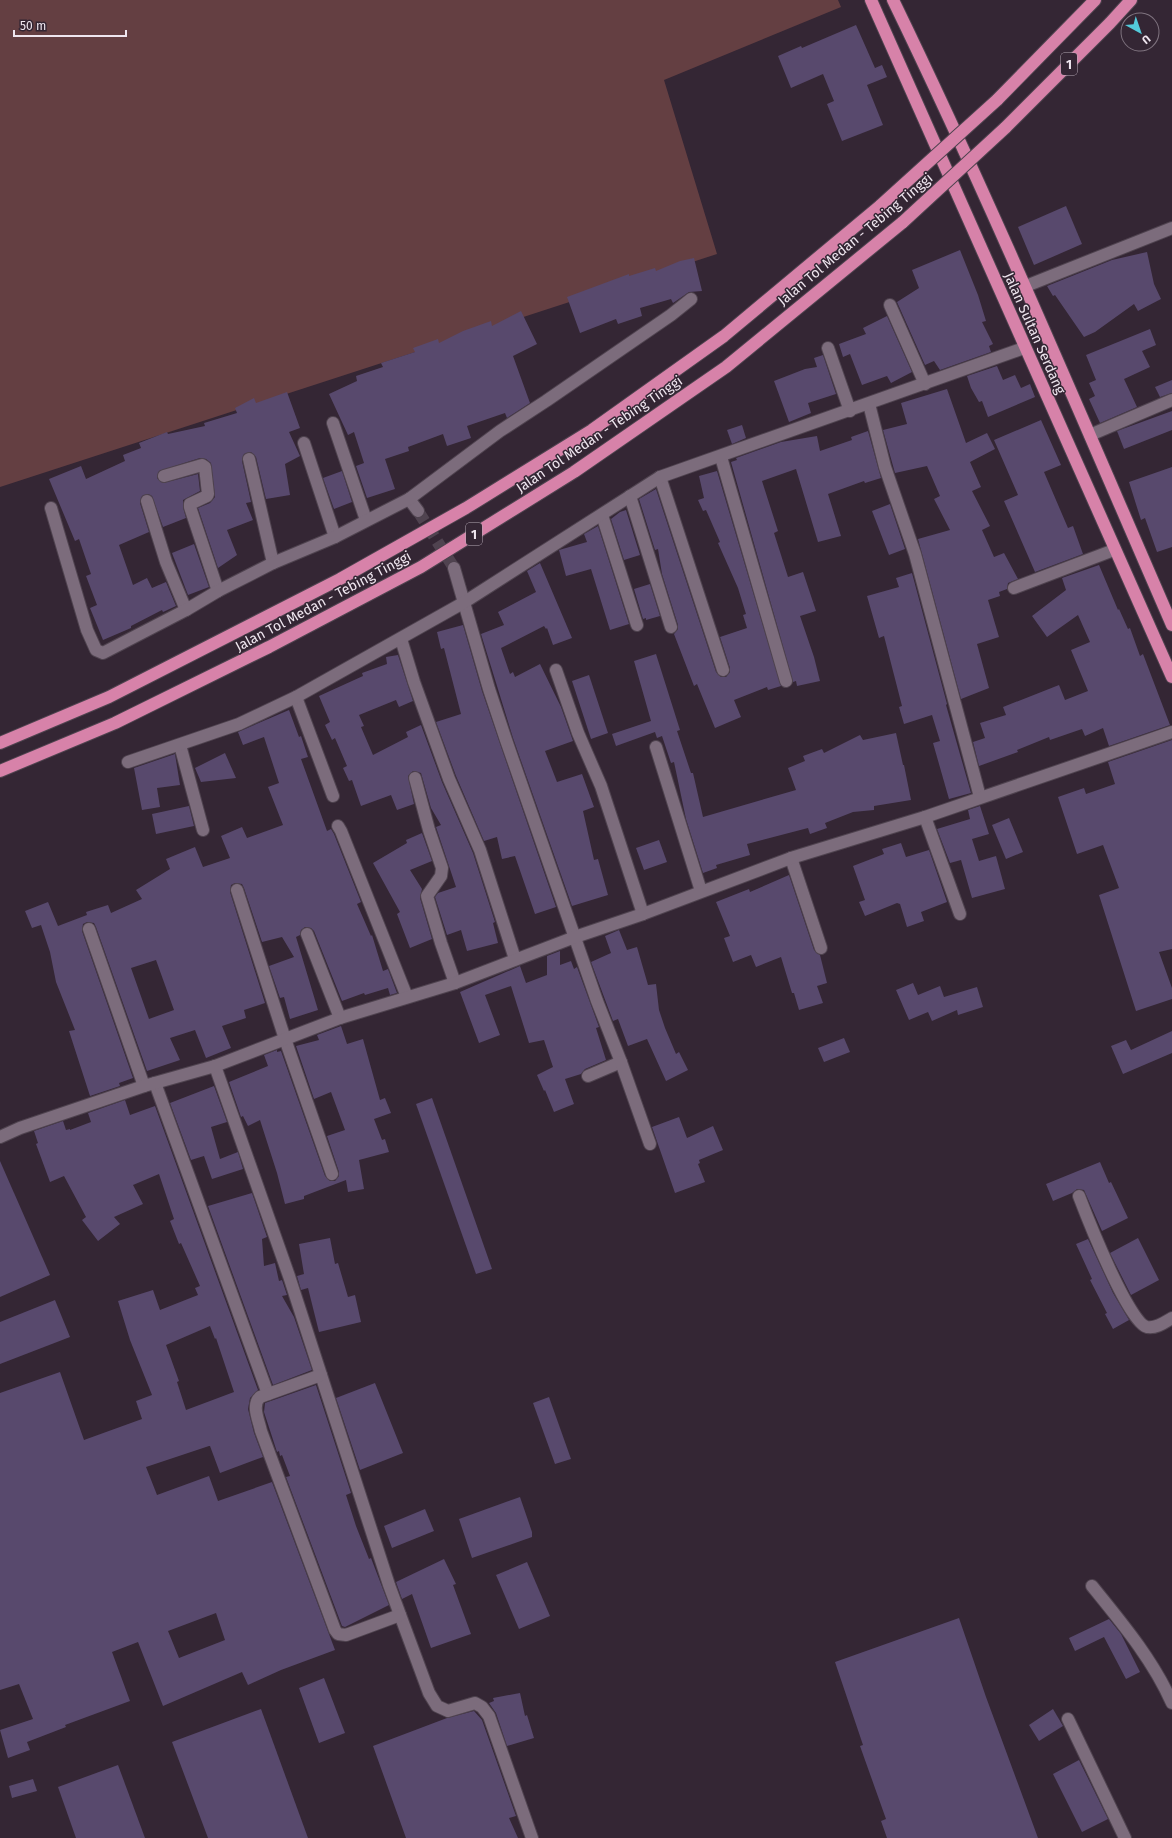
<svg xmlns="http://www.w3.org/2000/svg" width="1172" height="1838" font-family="'Fira Sans',sans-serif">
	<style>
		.green { fill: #643f42 }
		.building { fill: #58496d; fill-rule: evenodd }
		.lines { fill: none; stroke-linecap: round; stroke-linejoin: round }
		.minor-tunnel { stroke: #504350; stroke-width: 12; stroke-dasharray: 12 6; stroke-linecap: butt }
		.minor-casing { stroke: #4f434f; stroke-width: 14 }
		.highway-casing { stroke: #4f434f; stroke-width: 14 }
		.minor { stroke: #7c6c7c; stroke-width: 12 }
		.highway { stroke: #d782a9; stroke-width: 12 }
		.highway-bridge-casing { stroke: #4f434f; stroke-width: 14; stroke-linecap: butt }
		.highway-bridge { stroke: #d782a9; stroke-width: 12 }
		.labels { text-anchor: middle; stroke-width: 3; stroke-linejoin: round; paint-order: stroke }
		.shield { fill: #342634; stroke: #b7acb7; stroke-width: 1 }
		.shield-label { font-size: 13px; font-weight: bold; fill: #efe6ef }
		.street-label { font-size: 14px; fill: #efe6ef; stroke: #342634 }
	</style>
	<rect width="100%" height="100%" fill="#342634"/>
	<path class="green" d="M0 0H838L841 7 664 80 717 254 0 487Z"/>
	<g class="building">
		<path d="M856 25 875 68 882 65 887 77 867 85 883 125 842 141 827 104 834 101 823 74 791 88 778 56 801 46 802 48Z"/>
		<path d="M1066 206 1082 244 1034 265 1018 227Z"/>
		<path d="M960 250 978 295 986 321 982 322 993 344 989 346 991 352 940 370 934 361 925 365 897 302 919 288 912 270Z"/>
		<path d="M1147 252 1154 284 1161 299 1138 311 1134 304 1095 332 1084 337 1055 295 1053 296 1047 286 1112 260Z"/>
		<path d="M694 258 702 291 689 292 673 303 671 299 640 308 642 316 618 324 616 319 580 333 567 297 629 274V276L655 268 656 271 680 261Z"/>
		<path d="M521 311 537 344 513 356 530 403 507 418 505 413 467 426 471 438 447 446 443 434 408 447 409 451 385 459 395 489 367 498 356 466 364 463 354 432 348 435 329 394 357 381 356 376 383 367 381 363 415 352 413 348 438 339 439 343 463 331 491 321 492 326Z"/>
		<path d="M887 316 912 372 891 383 887 376 862 385 850 354 843 357 839 344 866 334 863 328Z"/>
		<path d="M1150 329 1156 345 1142 351 1150 367 1124 379 1137 407 1100 423 1089 399 1095 396 1089 383 1096 380 1086 355Z"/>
		<path d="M823 355 836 394 808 403 811 413 789 422 774 381 805 369 817 367 814 358Z"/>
		<path d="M997 366 1003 380 1015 375 1021 388 1030 384 1035 397 988 417 982 401 979 402 971 388 967 376Z"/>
		<path d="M1172 380V393L1160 397 1155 387Z"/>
		<path d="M947 389 966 443 987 433 995 449 970 462 981 487 972 491 990 526 982 530 994 557 1004 553 1018 579 1008 583 1007 589 999 592 1000 596 988 600 999 637 977 644 989 688 961 699 918 539 950 530 934 499 940 496 927 466 895 473 883 430 907 424 901 403Z"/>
		<path d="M287 392 300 428 289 432 300 456 285 464 290 495 266 499 256 457 251 452 244 454 242 461 251 502 246 503 253 520 227 530 237 555 218 568 198 508 210 503 215 497 211 463 206 459 200 458 159 471 157 478 163 483 198 474 200 491 183 500V507L186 518 163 527 152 496 148 494 142 496 140 503 149 532 119 545 133 585 147 578 152 588 166 582 176 606 163 612 162 610 131 626V628L103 640 90 608 97 605 86 576 91 574 79 539 75 541 49 479 81 466 86 479 125 461 123 455 141 448 139 443 167 432 168 434 205 426 204 423 237 413 235 408 254 398 256 403Z"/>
		<path d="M1172 411V430L1124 449 1117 431Z"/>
		<path d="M1041 420 1061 465 1044 472 1068 528 1073 526 1083 554 1035 572 1004 501 1018 495 994 440Z"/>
		<path d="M742 425 746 438 732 444 727 430Z"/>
		<path d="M868 431 881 478 865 483 864 481 828 494 841 536 818 542 796 469 762 481 778 531 774 533 788 577 803 572 816 611 800 616 814 657 820 681 797 686 796 681 793 682 731 462 737 460 736 458 781 442 817 436 820 451 852 440 851 437Z"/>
		<path d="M1172 467V547L1157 552 1145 518 1141 520 1129 482Z"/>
		<path d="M342 471 352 502 334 509 323 478Z"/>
		<path d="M717 471 781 686 768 690 767 687 734 700 741 717 715 728 697 684 694 686 674 634 678 629V625L662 574 658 549 655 550 639 499 656 489 716 672 721 677H726L730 672V668L720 637 747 628 743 615 746 614 738 588 718 543 720 542 706 510 703 511 698 500 704 498 699 476Z"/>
		<path d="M890 504 905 549 889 555 872 511Z"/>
		<path d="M626 510 640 555 624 560 611 519 620 512Z"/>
		<path d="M598 526 629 624 610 630 591 569 566 576 559 550 587 542 584 534Z"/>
		<path d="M194 544 209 587 188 595 172 553Z"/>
		<path d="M540 563 572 638 553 645 547 628 546 629 544 626 501 648 510 674 513 672 515 677 540 664 561 707 573 741 545 751 557 782 582 774 594 807 583 811 594 860 598 859 608 895 572 906 513 738 481 634 504 625 498 612 536 592 527 571Z"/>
		<path d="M1099 565 1118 610 1119 609 1128 629 1130 628 1140 656 1143 654 1170 725 1109 746 1103 728 1085 736 1082 729 1050 740 1049 737 1017 750 1018 752 979 766 973 742 985 738 980 723 1006 715 1003 707 1059 685 1065 700 1088 691 1071 650 1090 642 1078 615 1047 637 1032 616 1066 590 1062 578Z"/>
		<path d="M912 573 947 704 946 705 971 793 949 799 933 743 940 741 932 715 904 724 899 707 902 706 884 636 879 638 867 596 899 587 896 578Z"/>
		<path d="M650 584 660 616 646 620V618L643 619 634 589Z"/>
		<path d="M463 625 482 691 556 907 535 914 515 856 502 859 497 837 484 841 456 776 436 722 461 714 444 648 441 649 437 632Z"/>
		<path d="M656 654 680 730 677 731 691 773H693L703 817 796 790 788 768 805 761 803 756 822 749 824 753 860 735 863 740 896 733 903 765H904L911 800 874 806V810L853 812 825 823 827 828 810 834 808 828 747 844 750 855 716 865 717 868 703 873 686 819 674 762 671 763 662 736 657 738 655 732 616 746 612 734 651 721 634 661Z"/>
		<path d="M398 655 413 701 399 707 396 700 359 715 364 726 361 727 373 755 408 737 406 732 421 725 442 782 473 853 495 922 493 923 498 943 467 951 461 930 447 935 435 897 438 893 456 887 436 827 441 825 431 808 421 773 413 771 408 776 414 804 397 810 391 795 361 806 352 780 349 781 343 768 347 766 335 738 332 740 325 725 330 722 319 696 363 676 362 673 387 664 386 657Z"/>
		<path d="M589 675 608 733 591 739 572 681Z"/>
		<path d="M289 710 299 737 301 736 308 757 301 759 327 831 331 829 334 834 361 902 357 904 371 936 372 935 383 971 388 969 397 993 390 995 388 988 365 995 364 993 342 1001 314 931 311 928 305 927 301 930 300 935 296 937 318 1010 290 1019 284 997 280 998 269 966 294 957 282 937 262 942 244 888 242 884 235 883 231 885 230 892 265 1003 244 1010 246 1018 222 1026 231 1048 206 1058 195 1030 170 1038 180 1060 147 1071 96 927 94 923 87 922 83 924 82 931 133 1078 119 1083 120 1086 90 1096 69 1031 75 1030 56 982 50 952 41 925 32 928 25 911 48 902 58 926 87 915 86 912 108 905 111 913 142 899 136 890 170 869 166 859 195 847 203 867 230 858 221 836 242 827 247 838 283 825 268 787 279 783 264 737 243 745 238 732ZM156 960 174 1010 149 1019 131 968Z"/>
		<path d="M1172 740V949L1159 952 1172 988V999L1136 1011 1099 895 1119 888 1103 845 1077 854 1058 797 1084 788 1086 794 1115 784 1108 762Z"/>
		<path d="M225 753 236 778 201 782 195 768Z"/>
		<path d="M175 754 180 785 157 788 160 807 142 810 134 768Z"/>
		<path d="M189 806 194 826 156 834 152 814Z"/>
		<path d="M980 806 989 834 972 839 979 861 996 856 1005 889 972 898 961 860 950 863 937 829 970 819 968 810Z"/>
		<path d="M1009 818 1023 852 1006 859 992 825Z"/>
		<path d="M422 833 432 861 410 870 422 889 420 898 432 939 410 948 397 914 400 912 373 863 407 843 406 840Z"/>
		<path d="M659 840 667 862 644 870 636 848Z"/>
		<path d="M901 843 906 857 929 850 947 902 921 912 924 921 907 927 900 904 897 903 865 916 859 902 865 900 853 866 884 854 882 849Z"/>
		<path d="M789 875 814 950 820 955 827 983 817 986 823 1003 799 1010 794 993H792L781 957 756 967 751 955 733 962 724 938 730 936 716 902 749 889 750 892Z"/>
		<path d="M619 930 627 950 637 947 648 985 656 984 659 1010 665 1028 676 1054 679 1052 688 1070 666 1081 647 1039 628 1046 618 1019 613 1021 591 962 611 953 605 936Z"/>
		<path d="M560 951V965L571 961 574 969 577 967 599 1027 596 1028 606 1060 585 1069 581 1074 565 1079 574 1104 554 1112 545 1090 544 1091 537 1075 553 1067 544 1040 529 1043 511 986 485 995 500 1035 479 1043 460 992 520 966 526 983 547 975V956Z"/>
		<path d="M913 983 918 995 940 986 944 997 977 987 983 1007 958 1015 957 1010 932 1021 928 1012 909 1020 896 990Z"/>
		<path d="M341 1026 347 1044 363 1039 380 1100 385 1098 391 1113 374 1119 382 1140 385 1139 389 1152 359 1160 364 1189 348 1192 346 1180 304 1196V1199L285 1204 277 1173 260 1120 248 1126 243 1116 241 1117 229 1082 268 1066 264 1055 277 1050V1052L281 1051 325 1176 330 1181H335L339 1176V1172L327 1136 345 1130 331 1092 314 1099 296 1046 319 1040 317 1035Z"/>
		<path d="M1172 1031V1053L1123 1074 1111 1046 1126 1040 1131 1050Z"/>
		<path d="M844 1038 850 1052 824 1062 818 1048Z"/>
		<path d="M214 1086 227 1122 211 1127 220 1159 238 1152 243 1169 212 1179 204 1156 191 1160 170 1103Z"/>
		<path d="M432 1098 492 1269 476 1274 416 1104Z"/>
		<path d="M125 1100 130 1115 155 1106 258 1390 250 1398 248 1409 254 1433 263 1457 220 1473 210 1446H209L146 1467 157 1495 209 1476 218 1501 272 1482 335 1650 281 1670 248 1685 242 1672 163 1706 138 1642 112 1652 130 1701 65 1725 66 1727 27 1742 30 1750 8 1758 0 1730 33 1719 19 1684 0 1690V1393L60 1372 84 1440 142 1419 136 1401 152 1395 130 1340 118 1301 153 1290 160 1310 198 1295 195 1288 200 1286 181 1243 179 1244 170 1221 174 1219 159 1174 133 1185 143 1204 114 1217 120 1224 98 1241 82 1220 86 1217 64 1176 50 1182 36 1144 38 1143 34 1131 63 1121 66 1130 70 1129V1130L91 1122 88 1113ZM210 1326 215 1339 216 1338 234 1392 186 1410 177 1382 179 1381 166 1345ZM216 1613 225 1640 179 1658 168 1631Z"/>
		<path d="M679 1117 687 1138 713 1126 723 1150 699 1160 700 1163 698 1164 705 1182 675 1193 652 1127Z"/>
		<path d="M0 1161 50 1275 0 1297Z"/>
		<path d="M1100 1162 1109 1183 1111 1182 1128 1218 1102 1231 1084 1190 1077 1189 1072 1193 1053 1201 1046 1184Z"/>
		<path d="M252 1193 267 1237 262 1239 264 1266 275 1263 279 1281 282 1280 287 1295 282 1296 294 1317 312 1370 273 1385 208 1206Z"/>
		<path d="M330 1238 335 1264 338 1263 348 1297 355 1295 361 1322 319 1332 308 1288 301 1290 297 1276 304 1274 299 1244Z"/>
		<path d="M1138 1238 1159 1280 1131 1295 1110 1253Z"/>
		<path d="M1088 1239 1113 1293 1129 1320 1113 1329 1105 1314 1107 1313 1090 1280 1092 1279 1076 1244Z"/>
		<path d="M55 1300 70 1337 0 1364V1322Z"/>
		<path d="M375 1383 403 1453 360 1470 336 1398Z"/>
		<path d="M316 1385 351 1493 346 1495 356 1526 369 1559 371 1558 389 1605 345 1627 342 1626 286 1477 290 1476 282 1455 280 1456 279 1451 277 1452 264 1412 265 1403Z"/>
		<path d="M549 1397 571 1459 555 1464 533 1403Z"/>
		<path d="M520 1497 532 1532V1537L472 1558 459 1519Z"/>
		<path d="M425 1509 434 1531 392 1548 384 1526Z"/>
		<path d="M444 1559 456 1584 453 1585 471 1634 431 1648 412 1594 402 1599 396 1582Z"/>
		<path d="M527 1562 550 1616 519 1629 496 1575Z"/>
		<path d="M959 1618 986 1697 1038 1838H887L881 1821 886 1819 860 1746 863 1745 835 1662Z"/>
		<path d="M1109 1619 1121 1634 1140 1672 1126 1679 1104 1637 1075 1651 1069 1638Z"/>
		<path d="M324 1678 345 1733 319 1743 299 1688Z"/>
		<path d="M520 1693 525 1716 527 1715 534 1738 507 1746 496 1713 489 1703 494 1701 493 1698Z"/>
		<path d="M261 1709 308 1838H208L172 1742Z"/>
		<path d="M1053 1709 1063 1726 1039 1741 1029 1725Z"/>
		<path d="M474 1711 482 1720 516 1816 509 1818 518 1838H406L373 1746 447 1718Z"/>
		<path d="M1079 1760 1108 1819 1082 1832 1053 1774Z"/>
		<path d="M118 1765 145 1838H76L58 1787Z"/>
		<path d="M33 1779 37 1791 12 1798 9 1786Z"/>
	</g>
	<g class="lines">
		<path class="minor-tunnel" d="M418 511 454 568"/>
		<defs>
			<g id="minor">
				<path d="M1026 286 1172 228"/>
				<path d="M890 305 925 384"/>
				<path d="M828 348 850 411"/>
				<path d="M869 404 885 467 915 554 980 797"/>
				<path d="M333 423 366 520"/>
				<path d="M1090 435 1172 400"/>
				<path d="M304 443 335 537"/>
				<path d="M721 457 786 681"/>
				<path d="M249 459 273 563"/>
				<path d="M164 476 202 465 205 467 208 494 207 496 190 504V507L218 591"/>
				<path d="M660 477 723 670"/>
				<path d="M630 496 671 627"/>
				<path d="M409 499 418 511"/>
				<path d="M147 501 166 562 186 610"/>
				<path d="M51 508 87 630 96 650 103 653 186 610 218 591 273 563 335 537 409 499 500 431 546 401 671 315 691 299"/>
				<path d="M602 515 637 625"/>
				<path d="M454 568 489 689 506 740 597 1001 621 1062 588 1076"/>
				<path d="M1014 588 1114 550"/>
				<path d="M401 639 414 682 449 779 480 850 515 959"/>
				<path d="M556 670 578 733 601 786 643 914"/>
				<path d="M296 697 333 796"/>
				<path d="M180 745 203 830"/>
				<path d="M656 747 701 891"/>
				<path d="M128 762 239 724 296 697 463 603 660 477 1024 348"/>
				<path d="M415 778 429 830 442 868 441 876 427 896 441 943 455 983"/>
				<path d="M925 817 960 914"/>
				<path d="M338 826 341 831 407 997"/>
				<path d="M791 858 821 948"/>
				<path d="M237 890 285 1039 332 1174"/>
				<path d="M89 929 144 1086"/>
				<path d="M307 934 340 1018"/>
				<path d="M621 1062 650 1144"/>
				<path d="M215 1066 289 1276 389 1585 429 1693 437 1706 448 1711 475 1703 482 1707 489 1716 532 1838"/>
				<path d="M155 1083 268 1394"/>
				<path d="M0 1137 20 1128 144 1086 215 1066 340 1018 455 983 575 937 643 914 791 858 925 817 1172 732"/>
				<path d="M1079 1196C1087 1217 1129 1324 1147 1327 1156 1329 1165 1322 1172 1318"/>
				<path d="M321 1375 260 1397C251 1405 259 1421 261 1431L335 1630 338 1634 346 1635 400 1615"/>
				<path d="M1092 1586C1122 1623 1153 1660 1172 1703"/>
				<path d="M1068 1719 1125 1838"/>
			</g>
			<g id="highway">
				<path d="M871 0 1172 677"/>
				<path d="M893 0C993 206 1081 416 1172 625"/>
				<path d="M997 100 1095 0"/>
				<path d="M1005 128 1110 23 1131 0"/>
				<path d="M0 743 109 697 340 579 466 508 592 430 724 336 881 205"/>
				<path d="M0 771 115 723 269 647 421 567 574 472 726 367 903 222"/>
			</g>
		</defs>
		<use href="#minor" class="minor-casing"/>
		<use href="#highway" class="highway-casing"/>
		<use href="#minor" class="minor"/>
		<use href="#highway" class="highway"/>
		<defs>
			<g id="highway-bridge">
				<path d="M881 205 997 100"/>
				<path d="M903 222 1005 128"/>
			</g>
		</defs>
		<use href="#highway-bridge" class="highway-bridge-casing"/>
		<use href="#highway-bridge" class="highway-bridge"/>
	</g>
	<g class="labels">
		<g class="shield">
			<rect x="1061" y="53" width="16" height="22" rx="3"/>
			<rect x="466" y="523" width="16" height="22" rx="3"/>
		</g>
		<g class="shield-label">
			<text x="1069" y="69">1</text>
			<text x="474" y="539">1</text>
		</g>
		<g class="street-label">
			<text transform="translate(855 239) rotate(-40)" y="5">Jalan Tol Medan - Tebing Tinggi</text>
			<text transform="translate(1035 333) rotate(66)" y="5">Jalan Sultan Serdang</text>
			<text transform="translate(599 434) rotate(-34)" y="5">Jalan Tol Medan - Tebing Tinggi</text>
			<text transform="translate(323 601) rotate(-28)" y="5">Jalan Tol Medan - Tebing Tinggi</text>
		</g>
	</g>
	<g transform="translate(1140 32) rotate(140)"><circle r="19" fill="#342634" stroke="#7f737f"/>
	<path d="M0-3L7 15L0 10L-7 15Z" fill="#53cbdb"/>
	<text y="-6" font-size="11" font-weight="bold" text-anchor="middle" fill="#efe6ef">U</text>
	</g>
	<path d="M14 30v6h112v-6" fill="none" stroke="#efe6ef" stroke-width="2"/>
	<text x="20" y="30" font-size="12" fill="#efe6ef" stroke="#342634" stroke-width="3" paint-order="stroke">50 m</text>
</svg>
